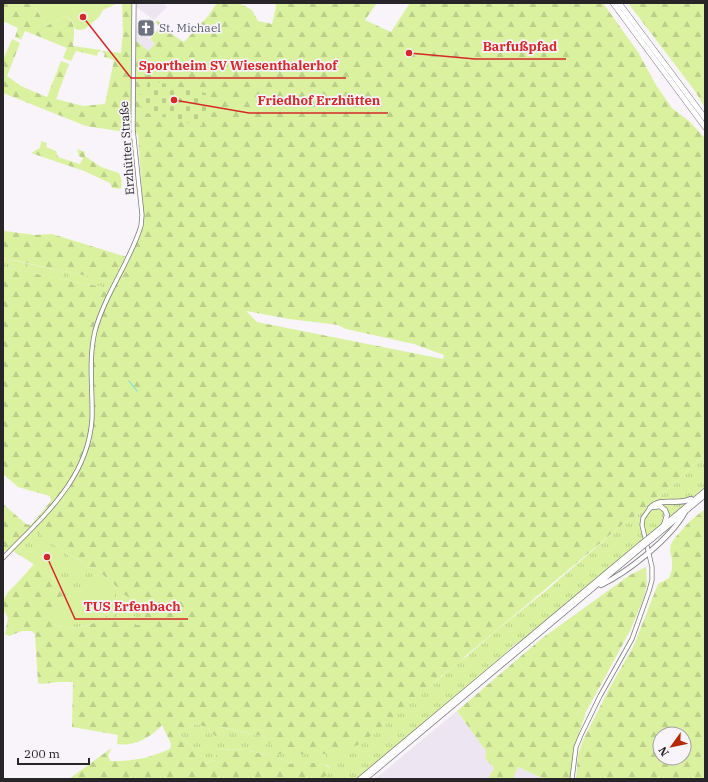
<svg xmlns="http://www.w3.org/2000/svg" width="708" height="782" font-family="'IBM Plex Serif',serif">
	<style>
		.built { fill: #ede5f1 }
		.grass { fill: url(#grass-tufts) }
		.forest { fill: url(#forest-firs); fill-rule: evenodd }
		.cemetery { fill: url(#cemetery-stones) }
		.garden { fill: #daf2a0 }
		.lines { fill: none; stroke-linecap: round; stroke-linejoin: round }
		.stream { stroke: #59dafe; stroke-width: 1 }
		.tertiary-casing { stroke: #7d797f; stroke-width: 5 }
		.trunk-casing { stroke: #7d797f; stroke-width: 6 }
		.motorway-casing { stroke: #7d797f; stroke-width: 6 }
		.tertiary { stroke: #fff; stroke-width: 3.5 }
		.trunk { stroke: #fff; stroke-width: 4.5 }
		.motorway { stroke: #fff; stroke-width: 5 }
		.trunk-bridge-casing { stroke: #7d797f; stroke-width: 6; stroke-linecap: butt }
		.trunk-bridge { stroke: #fff; stroke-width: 4.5 }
		.labels { text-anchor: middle; stroke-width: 3.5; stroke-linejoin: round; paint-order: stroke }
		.worship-label { font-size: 12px; fill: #5b616d; stroke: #f8f4fa; text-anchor: start }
		.street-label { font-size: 12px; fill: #272527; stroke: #f8f4fa }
		.leader { fill: none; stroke: #d62828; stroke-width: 1.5 }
		.callout-dot { fill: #d62828; stroke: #f8f4fa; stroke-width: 1.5 }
		.callout-label { font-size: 13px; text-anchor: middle; font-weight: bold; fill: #d62828; stroke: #f8f4fa; stroke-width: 3.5; stroke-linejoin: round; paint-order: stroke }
	</style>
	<defs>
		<pattern id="grass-tufts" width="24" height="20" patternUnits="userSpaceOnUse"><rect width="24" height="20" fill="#daf2a0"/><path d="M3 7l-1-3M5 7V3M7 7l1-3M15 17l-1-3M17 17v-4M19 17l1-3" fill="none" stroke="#bbcf8a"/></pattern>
		<pattern id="forest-firs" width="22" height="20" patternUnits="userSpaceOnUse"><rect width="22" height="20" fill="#daf2a0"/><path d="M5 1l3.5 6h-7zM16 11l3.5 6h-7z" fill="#bbcf8a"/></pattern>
		<pattern id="cemetery-stones" width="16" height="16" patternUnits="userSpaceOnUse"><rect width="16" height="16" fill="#daf2a0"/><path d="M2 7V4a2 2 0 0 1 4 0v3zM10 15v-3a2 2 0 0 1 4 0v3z" fill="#bbcf8a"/></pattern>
	</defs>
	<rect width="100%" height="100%" fill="#f8f4fa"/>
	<g class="built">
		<path d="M136 3H163L167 7 154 20 136 7Z"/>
		<path d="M136 27 155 44 148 52 136 40Z"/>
		<path d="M457 711 486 751 485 758 494 768 488 779H375Z"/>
		<path d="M518 767 544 779H513Z"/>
	</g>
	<g class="grass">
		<path d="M3 258 29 264 27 272 3 267Z"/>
		<path d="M64 271 116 282 112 289 62 279Z"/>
		<path d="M705 454V487L528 637C519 640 507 650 502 658L357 779H313L330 767 326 765 307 763 290 764 278 757V754H327L337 759 346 750 440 678 458 662 466 657 498 629 547 590 623 524 638 514 673 485Z"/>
		<path d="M33 527 40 534 68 555 76 558 87 568 94 567 117 587C120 621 84 631 57 626 50 616 56 601 64 593L55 580 29 561 11 550Z"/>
		<path d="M123 593 144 606 146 625 136 626 135 616 111 619 121 602Z"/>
		<path d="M195 724 207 727 215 736H218L220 727 262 736 276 748 266 755 248 750 216 749V760L205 763 194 749 178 733Z"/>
	</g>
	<g class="forest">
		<path d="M3 3H33L46 26 66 16C77 22 74 35 73 46L101 50 100 52H98L97 56 76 51 71 61 63 58 67 48 25 31 21 40 15 37 18 28 3 21Z"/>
		<path d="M122 3H132V37L148 51 155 44 150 39 160 27 155 22 157 20 173 35 184 42 208 16 217 3H239L252 10 258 21 272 24 276 7 275 3H377L365 20 391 32 410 3H603L638 52 656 85 672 108 689 121 705 138V454L673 485 638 514 623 524 362 743 346 750 336 762 327 760V754H278V757L290 764 298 763H316L325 765 333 770 322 779H69L110 749 111 750 108 755 110 761C135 761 146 759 170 749L171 744 162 725C152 737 133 747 117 744L118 735 72 727 73 682H58L42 684 38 683 35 634 32 631H22L9 636 5 634 8 618 3 609 4 599 8 592 19 581 34 564C42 570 62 583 64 593 56 601 50 616 57 626 84 631 120 621 117 587L94 567 87 568 76 558 68 555 39 534 33 527 10 549 3 552V504L26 524 31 525 51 501 50 496 18 487 3 474V267L112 289 115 282 3 258V229L5 231 34 235 52 234 130 258 139 238 144 221 138 134 86 126 3 93V60L12 39 20 43 7 76 21 86 47 97 61 61 69 64 56 99 83 106 105 104 114 60 104 57 105 53 102 52 103 51 121 53 123 31ZM246 311 289 319 338 325 346 329 414 344 444 355 443 359 257 322ZM123 594 144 606 145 625H136L135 616 111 619 121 602ZM195 724 207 727 215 736H218L221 727 262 736 275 748 266 755 248 750 216 749V760L206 763 194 749 178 733Z"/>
		<path d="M628 3H705V108L695 91Z"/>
		<path d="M41 141 47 143 46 147 56 151 58 157 80 164 83 158 79 156 77 149 85 152V156L101 167 119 173 122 181 121 189 112 188 110 183 84 171 31 153 40 148Z"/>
		<path d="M705 509V779H576L578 755 583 740 609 689 634 645 658 584 669 578 672 570V560L670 550 671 544 674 539 690 521ZM660 734H684V758H660Z"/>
		<path d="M646 567 647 583 644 597 630 631 586 712 574 749 570 779H544L518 767 513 779H488L494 768 485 758 486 751 457 711 541 639 630 575Z"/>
	</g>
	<path class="cemetery" d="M148 80 210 94 202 126 143 112 137 95 146 94Z"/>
	<g class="garden">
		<path d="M33 3H118L103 10 99 17 85 29 78 30 74 28C73 22 72 19 66 16L46 26Z"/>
		<path d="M29 264 64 271 62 279 27 272Z"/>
		<path d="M41 538 67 558 54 576 27 557Z"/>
		<path d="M75 560 86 569 77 579 67 570Z"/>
		<path d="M100 579C113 583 119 596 109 606 100 611 86 621 76 624 64 627 54 613 60 602 65 594 92 580 100 579Z"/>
	</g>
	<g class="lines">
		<path class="stream" d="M129 381 137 391"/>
		<defs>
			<g id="tertiary">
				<path d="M3 558C42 517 88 480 92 419 93 390 88 360 95 331 105 294 130 262 141 226L142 215 133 129 134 3"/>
				<path d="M572 779 576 747 581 735 600 696 632 639 649 591 652 580V567L642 525 643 518 650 508"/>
			</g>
			<g id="trunk">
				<path d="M653 507 660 506 665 510 667 515 664 525"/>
				<path d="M650 508C661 496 678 506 691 499"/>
				<path d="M651 536 705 491"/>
				<path d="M652 539 705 495"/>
				<path d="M601 585C628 572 671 538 685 512"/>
				<path d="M360 779 641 544"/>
				<path d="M365 779 642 547"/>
			</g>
			<g id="motorway">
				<path d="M613 3 705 127"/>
				<path d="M619 3 705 118"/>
			</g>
		</defs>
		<use href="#tertiary" class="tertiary-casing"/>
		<use href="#trunk" class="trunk-casing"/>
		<use href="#motorway" class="motorway-casing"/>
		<use href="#tertiary" class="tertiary"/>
		<use href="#trunk" class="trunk"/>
		<use href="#motorway" class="motorway"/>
		<defs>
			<g id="trunk-bridge">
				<path d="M641 544 651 536"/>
				<path d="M642 547 652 539"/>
			</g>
		</defs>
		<use href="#trunk-bridge" class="trunk-bridge-casing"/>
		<use href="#trunk-bridge" class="trunk-bridge"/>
	</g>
	<defs>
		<symbol id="church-square" viewBox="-11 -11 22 22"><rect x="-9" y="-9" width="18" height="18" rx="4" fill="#6b7280" stroke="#f8f4fa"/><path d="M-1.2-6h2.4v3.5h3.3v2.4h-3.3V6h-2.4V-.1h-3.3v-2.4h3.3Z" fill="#fff"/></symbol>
	</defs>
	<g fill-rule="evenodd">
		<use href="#church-square" x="136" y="18" width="20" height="20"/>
	</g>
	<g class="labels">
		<g class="worship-label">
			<text x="159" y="32">St. Michael</text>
		</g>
		<g class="street-label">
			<text transform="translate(127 148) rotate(-94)" y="4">Erzhütter Straße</text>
		</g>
	</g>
	<path class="leader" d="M409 53L475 59H566M83 17L131 78H346M174 100L249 113H388M47 557L75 619H188"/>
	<g class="callout-dot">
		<circle cx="409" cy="53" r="4"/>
		<circle cx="83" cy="17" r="4"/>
		<circle cx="174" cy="100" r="4"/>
		<circle cx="47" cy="557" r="4"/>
	</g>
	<g class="callout-label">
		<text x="520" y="51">Barfußpfad</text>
		<text x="238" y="70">Sportheim SV Wiesenthalerhof</text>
		<text x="319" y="105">Friedhof Erzhütten</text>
		<text x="132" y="611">TUS Erfenbach</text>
	</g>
	<rect width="708" height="782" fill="none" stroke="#272527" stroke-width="8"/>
	<g transform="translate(672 746) rotate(237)"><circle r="19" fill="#f8f4fa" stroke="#a4a1a6"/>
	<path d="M0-3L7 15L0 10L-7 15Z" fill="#b52a00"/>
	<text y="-6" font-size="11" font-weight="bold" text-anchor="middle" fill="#272527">N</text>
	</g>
	<path d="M18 758v6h71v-6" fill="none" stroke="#272527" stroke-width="2"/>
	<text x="24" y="758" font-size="12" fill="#272527" stroke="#f8f4fa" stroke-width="3" paint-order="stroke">200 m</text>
</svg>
